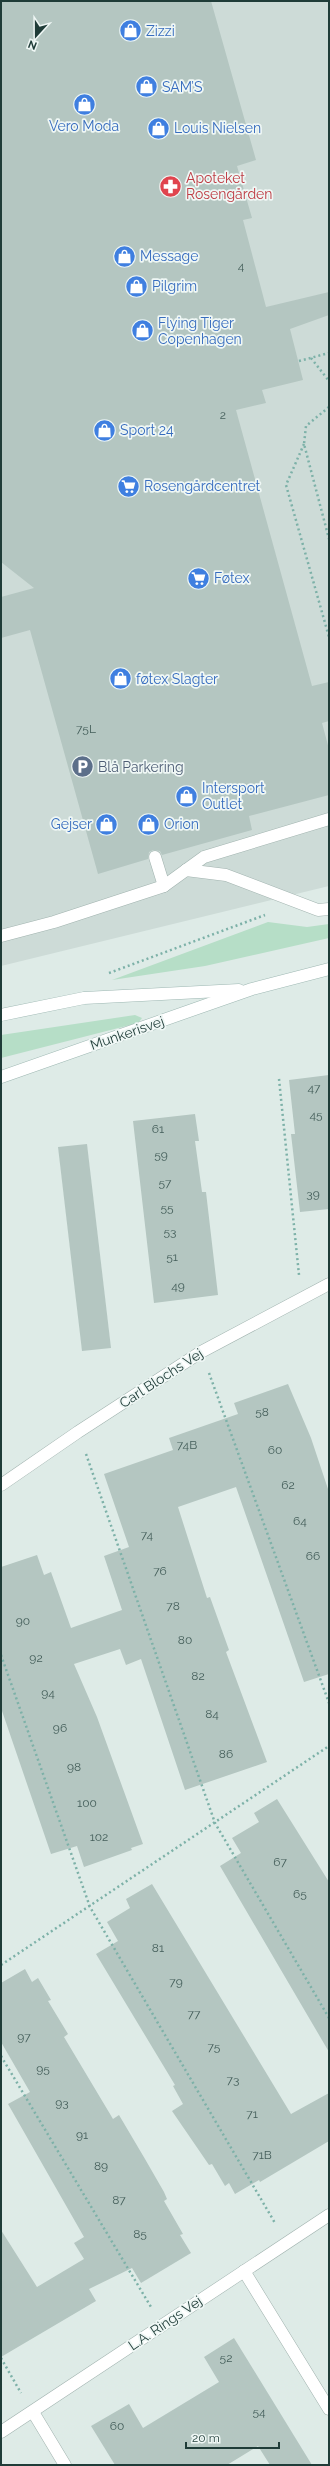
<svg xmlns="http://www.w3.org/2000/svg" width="330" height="2466" font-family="Raleway,sans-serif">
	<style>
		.built { fill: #cddbd7 }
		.green { fill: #b6dec7 }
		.building { fill: #b4c6c1 }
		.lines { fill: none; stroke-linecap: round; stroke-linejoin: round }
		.lane-casing { stroke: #a1b3af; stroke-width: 13 }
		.street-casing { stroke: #a1b3af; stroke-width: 13 }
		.secondary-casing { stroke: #9db7b2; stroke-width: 13 }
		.path { stroke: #7db1a8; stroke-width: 2.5; stroke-dasharray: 2 3; stroke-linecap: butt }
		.lane { stroke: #fff; stroke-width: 12 }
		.street { stroke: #fff; stroke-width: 12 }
		.secondary { stroke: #fff; stroke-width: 12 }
		.labels { text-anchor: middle; stroke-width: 3.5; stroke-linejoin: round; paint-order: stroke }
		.number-label { font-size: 12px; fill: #445e5a }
		.shop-label { font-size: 14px; fill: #366cbe; stroke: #eff7f5; text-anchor: start }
		.health-label { font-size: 14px; fill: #be3a42; stroke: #eff7f5; text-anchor: start }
		.service-label { font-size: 14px; fill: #4e5e75; stroke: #eff7f5; text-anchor: start }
		.street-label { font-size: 14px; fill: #1f3c38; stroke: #eff7f5 }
	</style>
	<rect width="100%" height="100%" fill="#deebe7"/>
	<path class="built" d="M1 1H329V886L1 966Z"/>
	<g class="green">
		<path d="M268 922 307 927 329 924V938L205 966 112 980Z"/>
		<path d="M135 1015 142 1018 138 1023 1 1058V1035Z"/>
	</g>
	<g class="building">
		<path d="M1 1H211L256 160 237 166 252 218 243 220 266 307 329 292V315L290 329 303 380 262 390 266 403 236 410 312 686 329 682V721L322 723 329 749V795L249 816 252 830 162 855 160 851 153 850 149 852 148 859 98 874 30 630 1 638V597L34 588 1 562Z"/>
		<path d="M329 1075V1209L300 1212 291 1134H295L289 1080Z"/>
		<path d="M195 1114 199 1141H195L202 1192H206L218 1295 154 1303 133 1121Z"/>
		<path d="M87 1144 111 1348 82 1351 58 1147Z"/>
		<path d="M288 1384 311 1438 329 1492V1674L304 1682 236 1487 178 1507 207 1598 210 1597 229 1650 226 1652 267 1762 185 1790 141 1659 126 1665 120 1649 74 1664 97 1717 143 1844 131 1848 132 1850 84 1867 77 1846 51 1854 1 1708V1567L37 1555 44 1575 51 1572 71 1628 122 1610 104 1556 129 1547 104 1474 173 1450 169 1438 238 1414 234 1403Z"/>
		<path d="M277 1799 329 1882V2052L220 1866 241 1853 232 1838 259 1822 254 1813Z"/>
		<path d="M152 1884 291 2114 329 2093V2141L260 2182 259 2180 235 2194 229 2183 225 2186 212 2164 209 2165 172 2111 183 2104 173 2086 175 2085 96 1954 118 1941 107 1922 130 1908 126 1899Z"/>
		<path d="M25 1969 32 1982 38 1978 51 2000 48 2001 68 2034 64 2037 113 2119 119 2115 145 2159 164 2192 167 2199 164 2201 183 2234 180 2235 191 2253 141 2283 132 2268 89 2289 96 2301 1 2357V2230L37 2287 84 2259 74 2243 84 2237 8 2104 30 2092 1 2042V1983Z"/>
		<path d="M234 2338 312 2465H270L258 2446 227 2465H115L91 2426 129 2404 143 2428 219 2382 204 2357Z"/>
	</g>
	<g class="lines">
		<defs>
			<g id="lane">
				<path d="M155 857 164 886"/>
				<path d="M186 870 226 875 318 910 329 909"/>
				<path d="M1 936 54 922 164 886 204 857 329 819"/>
				<path d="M244 2271 329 2409"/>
				<path d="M33 2412 65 2465"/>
			</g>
			<g id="street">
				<path d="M1 1485 78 1432 201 1352 329 1284"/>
				<path d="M1 2432 329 2215"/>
			</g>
			<g id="secondary">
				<path d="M1 1015 84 998 239 990"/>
				<path d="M1 1077 252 989 329 969"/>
			</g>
		</defs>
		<use href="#lane" class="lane-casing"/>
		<use href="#street" class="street-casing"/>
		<use href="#secondary" class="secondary-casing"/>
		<g class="path">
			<path d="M311 358 329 381"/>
			<path d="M299 361 329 353"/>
			<path d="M329 407 306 426 304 444 329 539"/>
			<path d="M304 444 286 485 329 637"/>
			<path d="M109 973 265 915"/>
			<path d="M279 1079 299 1275"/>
			<path d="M209 1373 329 1703"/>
			<path d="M86 1454 215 1823 329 2018"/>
			<path d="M1 1655 90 1907 275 2223"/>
			<path d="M1 1965 329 1746"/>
			<path d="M1 2056 151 2307"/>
			<path d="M1 2358 21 2393"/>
		</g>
		<use href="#lane" class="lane"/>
		<use href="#street" class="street"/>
		<use href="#secondary" class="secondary"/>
	</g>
	<defs>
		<symbol id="shop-disc" viewBox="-11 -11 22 22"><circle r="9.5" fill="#3f7fe0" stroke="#eff7f5"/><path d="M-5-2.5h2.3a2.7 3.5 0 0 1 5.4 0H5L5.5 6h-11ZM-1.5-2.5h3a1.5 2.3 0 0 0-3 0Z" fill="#fff"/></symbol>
		<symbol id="pharmacy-disc" viewBox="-11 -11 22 22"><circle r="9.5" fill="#e0444e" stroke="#eff7f5"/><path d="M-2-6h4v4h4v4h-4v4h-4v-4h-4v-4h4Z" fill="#fff"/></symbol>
		<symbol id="supermarket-disc" viewBox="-11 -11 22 22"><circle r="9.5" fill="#3f7fe0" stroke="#eff7f5"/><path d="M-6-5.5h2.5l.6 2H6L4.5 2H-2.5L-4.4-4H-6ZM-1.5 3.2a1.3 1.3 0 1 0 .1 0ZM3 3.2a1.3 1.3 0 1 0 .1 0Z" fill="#fff"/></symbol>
		<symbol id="parking-disc" viewBox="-11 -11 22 22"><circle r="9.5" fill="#5c6f8a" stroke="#eff7f5"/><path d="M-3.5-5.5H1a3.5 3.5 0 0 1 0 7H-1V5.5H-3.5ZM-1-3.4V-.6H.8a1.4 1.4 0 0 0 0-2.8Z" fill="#fff"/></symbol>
	</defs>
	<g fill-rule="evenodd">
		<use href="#shop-disc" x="118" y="18" width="25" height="25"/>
		<use href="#shop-disc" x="134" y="74" width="25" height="25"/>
		<use href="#shop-disc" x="72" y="92" width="25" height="25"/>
		<use href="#shop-disc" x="146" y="116" width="25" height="25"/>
		<use href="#pharmacy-disc" x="158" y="174" width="25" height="25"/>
		<use href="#shop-disc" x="112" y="244" width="25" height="25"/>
		<use href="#shop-disc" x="124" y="274" width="25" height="25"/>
		<use href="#shop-disc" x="130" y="318" width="25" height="25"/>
		<use href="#shop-disc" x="92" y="418" width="25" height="25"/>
		<use href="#supermarket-disc" x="116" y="474" width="25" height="25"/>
		<use href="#supermarket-disc" x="186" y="566" width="25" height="25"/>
		<use href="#shop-disc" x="108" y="666" width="25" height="25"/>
		<use href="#parking-disc" x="70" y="754" width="25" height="25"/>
		<use href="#shop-disc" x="174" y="784" width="25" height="25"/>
		<use href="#shop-disc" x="94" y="812" width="25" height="25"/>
		<use href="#shop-disc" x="136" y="812" width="25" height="25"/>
	</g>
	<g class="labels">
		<g class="number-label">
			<text x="241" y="270">4</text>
			<text x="223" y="419">2</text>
			<text x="86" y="733">75L</text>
			<text x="314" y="1092">47</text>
			<text x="316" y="1119">45</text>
			<text x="158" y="1133">61</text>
			<text x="161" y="1159">59</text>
			<text x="165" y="1187">57</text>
			<text x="313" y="1198">39</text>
			<text x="167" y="1212">55</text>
			<text x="170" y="1236">53</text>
			<text x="172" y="1261">51</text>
			<text x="178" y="1290">49</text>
			<text x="262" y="1416">58</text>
			<text x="187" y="1449">74B</text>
			<text x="275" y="1454">60</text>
			<text x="288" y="1489">62</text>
			<text x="300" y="1525">64</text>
			<text x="147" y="1539">74</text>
			<text x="313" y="1560">66</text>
			<text x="160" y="1575">76</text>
			<text x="173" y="1610">78</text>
			<text x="23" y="1625">90</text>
			<text x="185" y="1644">80</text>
			<text x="36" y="1662">92</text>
			<text x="198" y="1680">82</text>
			<text x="48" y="1697">94</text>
			<text x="212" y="1718">84</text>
			<text x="60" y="1732">96</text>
			<text x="226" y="1758">86</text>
			<text x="74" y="1771">98</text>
			<text x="87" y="1807">100</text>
			<text x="99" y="1841">102</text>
			<text x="280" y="1866">67</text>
			<text x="300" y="1898">65</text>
			<text x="158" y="1952">81</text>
			<text x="176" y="1986">79</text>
			<text x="194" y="2018">77</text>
			<text x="24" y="2041">97</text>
			<text x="214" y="2051">75</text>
			<text x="43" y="2073">95</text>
			<text x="233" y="2084">73</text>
			<text x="62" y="2107">93</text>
			<text x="252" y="2118">71</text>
			<text x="82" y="2139">91</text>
			<text x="262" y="2159">71B</text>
			<text x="101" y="2170">89</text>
			<text x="119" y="2204">87</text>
			<text x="140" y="2238">85</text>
			<text x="226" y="2362">52</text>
			<text x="259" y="2416">54</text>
			<text x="117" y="2430">60</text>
		</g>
		<g class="shop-label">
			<text x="146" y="36">Zizzi</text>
			<text x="162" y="92">SAM’S</text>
			<text x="84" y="131" text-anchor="middle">Vero Moda</text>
			<text x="174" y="133">Louis Nielsen</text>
			<text x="140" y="261">Message</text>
			<text x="152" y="291">Pilgrim</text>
			<text x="158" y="328">Flying Tiger<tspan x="158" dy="16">Copenhagen</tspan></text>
			<text x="120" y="435">Sport 24</text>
			<text x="144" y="491">Rosengårdcentret</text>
			<text x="214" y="583">Føtex</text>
			<text x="136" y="684">føtex Slagter</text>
			<text x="202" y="793">Intersport<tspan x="202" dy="16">Outlet</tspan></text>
			<text x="92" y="829" text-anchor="end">Gejser</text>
			<text x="164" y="829">Orion</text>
		</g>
		<g class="health-label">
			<text x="186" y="183">Apoteket<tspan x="186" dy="16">Rosengården</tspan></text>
		</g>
		<g class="service-label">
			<text x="98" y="772">Blå Parkering</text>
		</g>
		<g class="street-label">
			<text transform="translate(127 1033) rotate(-19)" y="5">Munkerisvej</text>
			<text transform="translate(161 1378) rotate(-33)" y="5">Carl Blochs Vej</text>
			<text transform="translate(165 2323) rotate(-34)" y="5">L.A. Rings Vej</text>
		</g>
	</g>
	<rect width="330" height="2466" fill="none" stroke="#1f3c38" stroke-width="4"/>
	<g transform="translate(36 36) rotate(201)" stroke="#eff7f5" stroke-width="3" paint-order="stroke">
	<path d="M0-3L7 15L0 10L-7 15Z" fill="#1f3c38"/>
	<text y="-6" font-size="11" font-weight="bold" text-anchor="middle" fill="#1f3c38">N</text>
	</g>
	<path d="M186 2442v6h93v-6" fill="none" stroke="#1f3c38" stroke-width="2"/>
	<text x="192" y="2442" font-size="12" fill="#1f3c38" stroke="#eff7f5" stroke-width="3" paint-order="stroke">20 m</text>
</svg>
